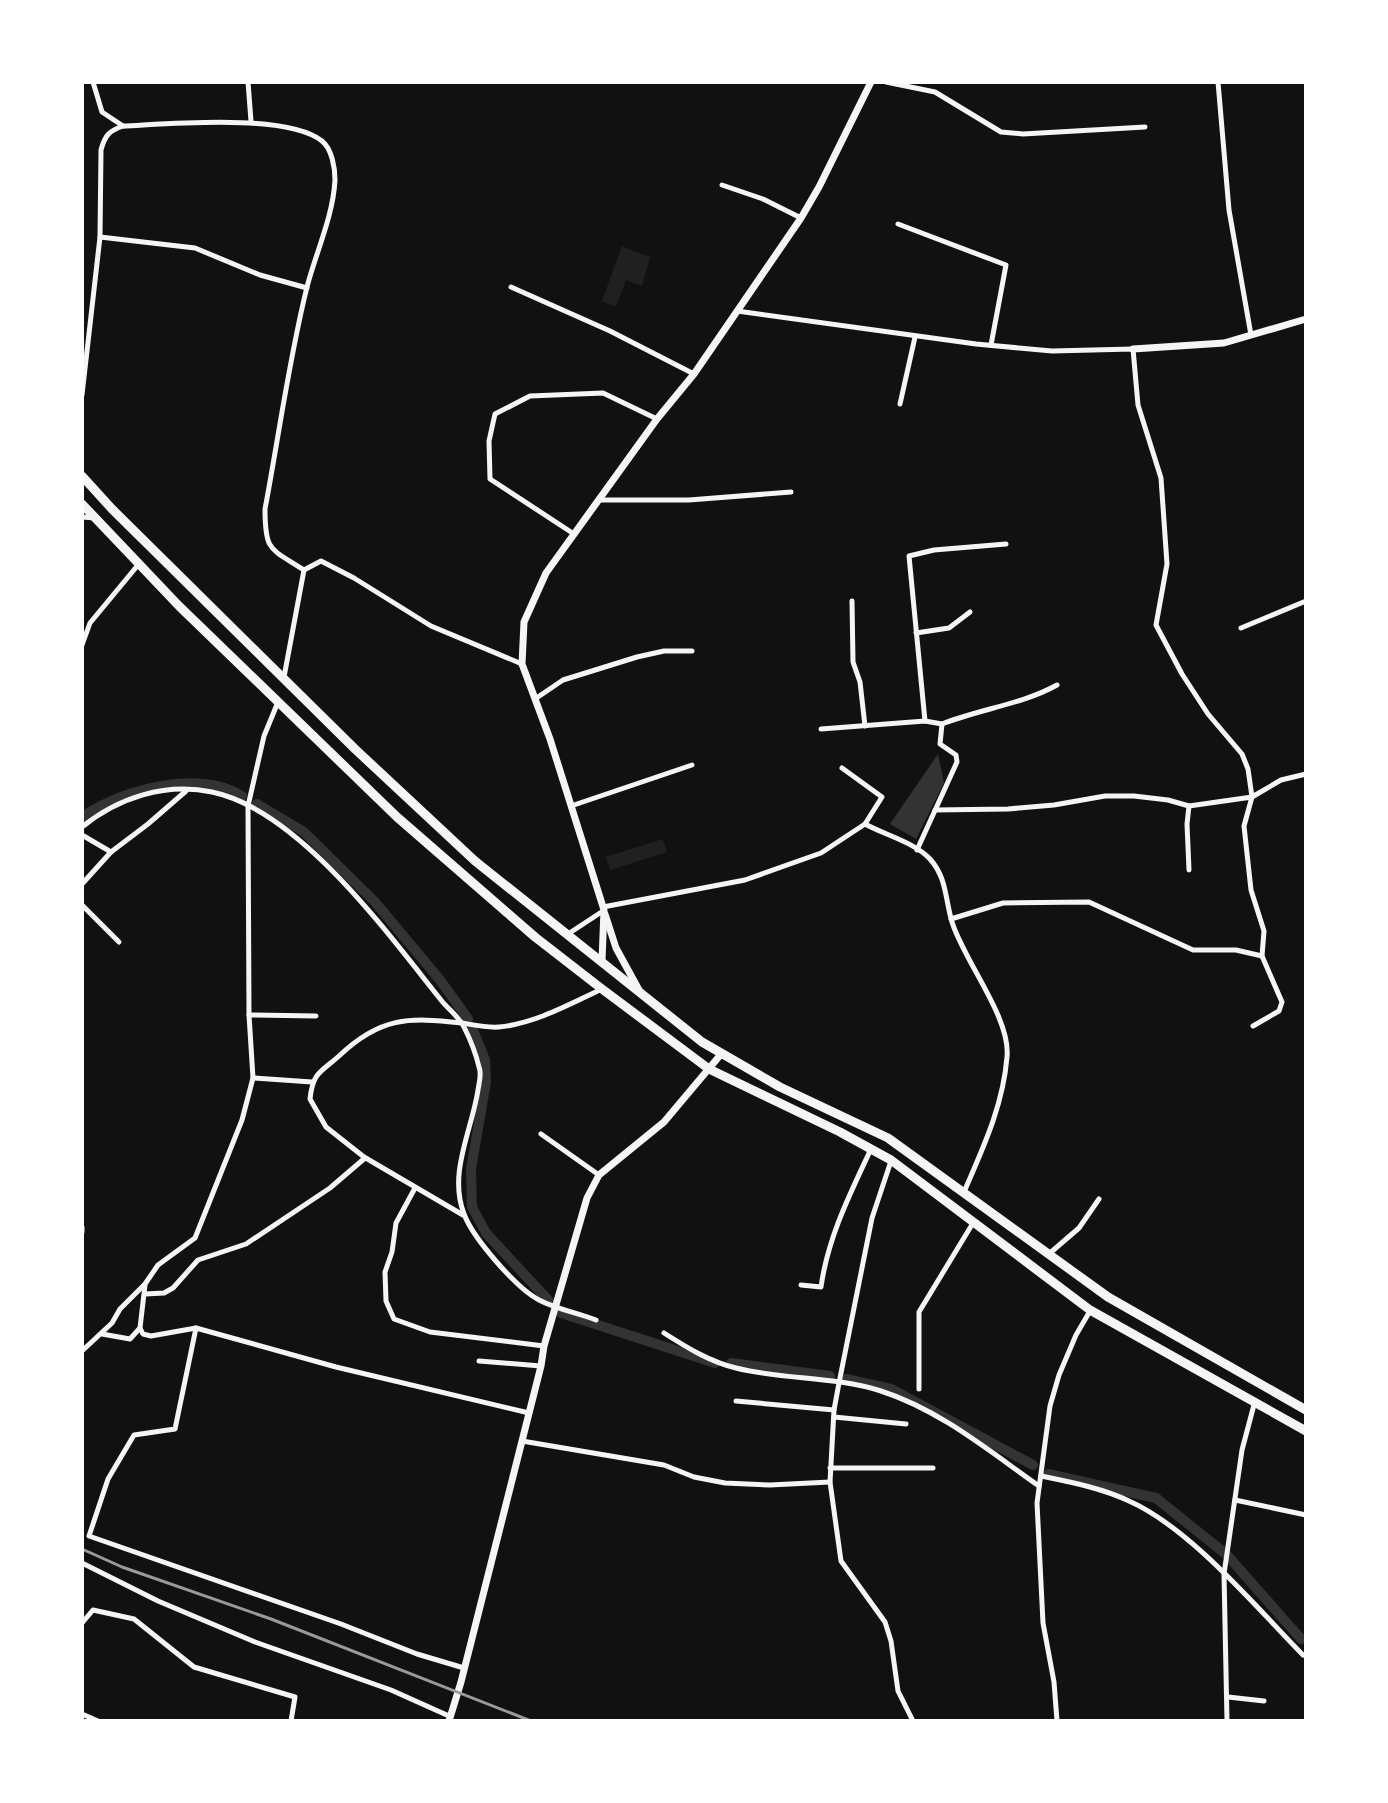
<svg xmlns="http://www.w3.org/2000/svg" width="1388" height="1803" font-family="'Varela Round',sans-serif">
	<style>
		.green { fill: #202020 }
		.water { fill: #333 }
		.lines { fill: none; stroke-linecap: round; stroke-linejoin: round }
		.canal { stroke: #333; stroke-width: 10 }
		.minor { stroke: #f5f5f5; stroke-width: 5 }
		.tertiary { stroke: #f5f5f5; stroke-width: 7 }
		.primary { stroke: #f5f5f5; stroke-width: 9 }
		.rail { stroke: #9a9a9a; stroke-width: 3 }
	</style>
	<rect width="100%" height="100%" fill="#111"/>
	<g class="green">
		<path d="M622 246 650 257 642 286 626 280 616 307 602 301Z"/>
		<path d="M663 839 667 852 610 870 606 857Z"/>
	</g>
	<path class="water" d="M938 754 944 783 916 839 890 824Z"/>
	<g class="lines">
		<g class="canal">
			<path d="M257 804 304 832 375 902 440 980 468 1019"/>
			<path d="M82 817C123 790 197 769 242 796"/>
			<path d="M472 1028 485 1060 486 1082 471 1169 472 1207 486 1233 549 1301"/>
			<path d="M561 1313 715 1363"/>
			<path d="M731 1363 830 1376"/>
			<path d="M846 1379 891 1389 1033 1465"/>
			<path d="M1048 1474 1156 1498 1227 1555 1301 1639"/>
		</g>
		<g class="minor">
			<path d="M93 82 102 112 123 126"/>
			<path d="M248 82 251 121"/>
			<path d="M886 82 935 92 1001 132 1023 134 1145 127"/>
			<path d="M1218 82 1229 210 1251 335"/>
			<path d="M722 185 763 199 801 218"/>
			<path d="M898 224 1006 265 991 345"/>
			<path d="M100 237 195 248 260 275 307 288"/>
			<path d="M511 287 610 331 694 374"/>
			<path d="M737 311 976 344 1052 351 1133 349 1138 405 1161 478 1167 564 1156 625 1182 674 1208 714 1242 754 1248 769 1252 797 1281 780 1306 774"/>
			<path d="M82 395 100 237 101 150C105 135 109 131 123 126 169 124 286 113 322 141 332 149 335 168 335 180 333 217 316 252 307 287 289 359 279 435 265 509 265 552 270 548 304 570"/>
			<path d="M900 404 915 337"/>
			<path d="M600 500H689L791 492"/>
			<path d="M82 517 95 518"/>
			<path d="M574 534 490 479 489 441 495 414 530 396 603 393 657 419"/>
			<path d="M852 601 853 662 860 682 865 726"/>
			<path d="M1241 628 1306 601"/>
			<path d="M916 633 949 628 970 612"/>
			<path d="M82 645 90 623 138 565"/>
			<path d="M284 677 304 570 321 561 354 578 431 626 522 664"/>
			<path d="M535 699 563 680 637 657 664 651H692"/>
			<path d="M925 721 909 556 934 550 1006 544"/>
			<path d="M942 724C980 709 1023 704 1057 685"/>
			<path d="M821 729 925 721 942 724 940 744 956 755 957 762 917 850"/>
			<path d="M571 806 692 765"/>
			<path d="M935 810 1008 809 1054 805 1105 796H1134L1168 800 1189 806 1187 824 1189 870"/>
			<path d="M865 824C885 835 914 842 930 859 947 878 945 899 952 922 964 961 1011 1018 1007 1057 1003 1106 983 1148 964 1192"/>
			<path d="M82 827C118 798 165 782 212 792 299 810 388 934 441 1000 448 1009 459 1017 464 1027 470 1039 476 1054 479 1067 482 1074 479 1083 478 1090 472 1130 448 1173 464 1214 473 1238 516 1288 539 1300 556 1309 578 1313 596 1320"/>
			<path d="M82 835 111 852 82 884"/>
			<path d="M111 852 148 824 186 791"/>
			<path d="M82 905 119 942"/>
			<path d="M603 907 745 880 821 853 865 824 882 797 842 768"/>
			<path d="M951 919 1003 903 1089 902 1193 950H1236L1262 956 1264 931 1251 890 1244 826 1252 797 1189 806"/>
			<path d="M568 934 603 911"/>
			<path d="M249 1015 316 1016"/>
			<path d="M1253 1026 1279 1011 1282 1002 1262 956"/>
			<path d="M253 1078 312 1082"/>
			<path d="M541 1134 599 1175"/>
			<path d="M891 1161 872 1218 839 1383 834 1410 830 1482 841 1561 885 1622 891 1641 898 1691 913 1721"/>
			<path d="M415 1188 396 1223 392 1252 385 1272 386 1301 394 1319 430 1332 544 1346"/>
			<path d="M463 1215 364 1157 326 1127 310 1099C313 1072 320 1073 339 1056 380 1017 408 1017 462 1023 474 1025 487 1028 499 1027 534 1024 570 1004 602 989"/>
			<path d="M82 1227V1232"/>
			<path d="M1050 1253 1079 1228 1099 1199"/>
			<path d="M145 1285 140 1328 143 1334 151 1336 196 1328 336 1367 529 1413"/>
			<path d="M801 1285 821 1287C828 1237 850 1194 871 1149"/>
			<path d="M145 1294 164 1293 173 1288 198 1260 246 1244 330 1188 365 1158"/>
			<path d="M196 1328 175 1429 134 1435 108 1479 89 1536 341 1624 417 1654 464 1668"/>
			<path d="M664 1333C686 1347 710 1362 736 1368 783 1380 834 1376 881 1391 940 1410 989 1451 1039 1486"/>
			<path d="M102 1334 130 1339 140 1328"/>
			<path d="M82 1351 112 1323 120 1309 145 1284 158 1265 195 1238 242 1120 253 1078 249 1015 248 806 264 736 278 702"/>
			<path d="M479 1361 541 1366"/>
			<path d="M919 1389V1312L973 1223"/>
			<path d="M736 1401 834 1410"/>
			<path d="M834 1417 906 1424"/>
			<path d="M522 1441 664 1465 694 1477 725 1483 770 1485 830 1482"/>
			<path d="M830 1468H933"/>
			<path d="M1041 1476C1070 1482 1102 1488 1129 1501 1190 1528 1255 1606 1303 1655"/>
			<path d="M1235 1500 1306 1515"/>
			<path d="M82 1563 158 1601 255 1642 391 1690 449 1716"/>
			<path d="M82 1623 93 1610 134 1619 194 1667 295 1697 291 1721"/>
			<path d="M1228 1697 1264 1701"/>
			<path d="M82 1714 98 1721"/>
			<path d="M1057 1721 1054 1682 1043 1623 1037 1503 1050 1406 1059 1375 1076 1335 1090 1311"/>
			<path d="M1227 1721 1224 1574 1242 1450 1255 1401"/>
		</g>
		<g class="tertiary">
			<path d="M1133 349 1224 343 1306 319"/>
			<path d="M605 914 616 948 639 990"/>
			<path d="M602 961 604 910 550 739 522 664 524 622 546 573 657 419 694 374 801 218 819 187 871 82"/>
			<path d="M449 1721 461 1682 541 1366 544 1346 587 1198 599 1175 664 1122 722 1053"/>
		</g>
		<g class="primary">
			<path d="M82 476 112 509 355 749 475 861 702 1042 780 1087 888 1138 1108 1297 1306 1410"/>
			<path d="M82 504 179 606 397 817 535 937 602 989 709 1069 840 1132 891 1160 1090 1310 1306 1431"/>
		</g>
		<path class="rail" d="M82 1549 122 1567 271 1619 531 1721"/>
	</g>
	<rect width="1388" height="1803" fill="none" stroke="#ffffff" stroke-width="168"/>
</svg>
